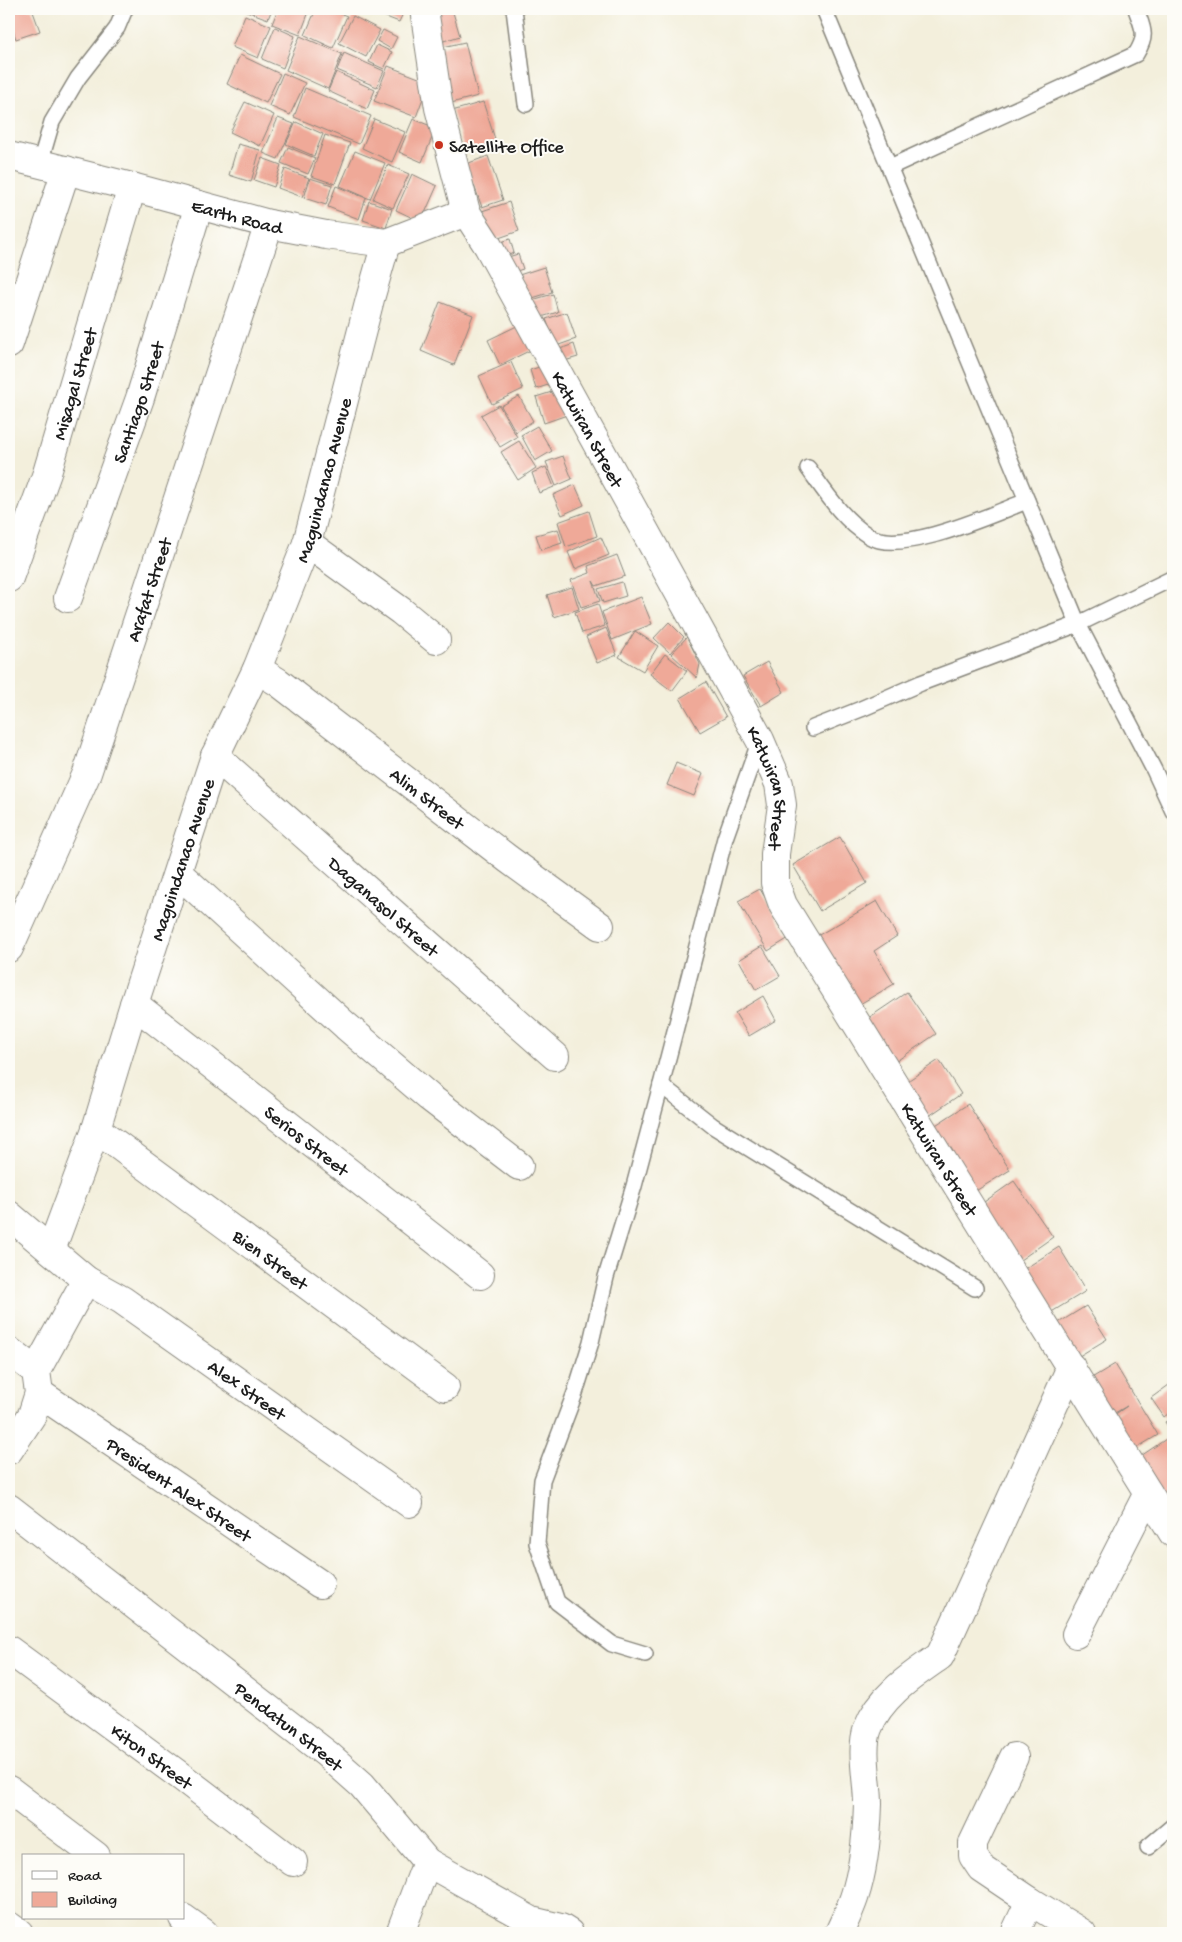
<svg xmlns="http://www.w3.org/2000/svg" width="1182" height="1942" font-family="'Gochi Hand',sans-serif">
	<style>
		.building { fill: #efa998 }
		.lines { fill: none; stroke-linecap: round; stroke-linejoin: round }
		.service-casing { stroke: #88867c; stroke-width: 18 }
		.minor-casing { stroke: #88867c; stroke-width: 30 }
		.tertiary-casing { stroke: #88867c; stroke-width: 30 }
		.service { stroke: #fff; stroke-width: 15 }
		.minor { stroke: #fff; stroke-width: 28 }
		.tertiary { stroke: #fff; stroke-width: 28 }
		.poi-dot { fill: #c8321e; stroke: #fdfcf7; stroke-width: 2 }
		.labels { text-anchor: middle; stroke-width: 4; stroke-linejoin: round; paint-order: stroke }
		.poi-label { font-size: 19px; fill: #1c1c1c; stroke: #fdfcf7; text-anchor: start }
		.street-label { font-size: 19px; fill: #1c1c1c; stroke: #fdfcf7 }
	</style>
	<rect width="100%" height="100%" fill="#fdfcf7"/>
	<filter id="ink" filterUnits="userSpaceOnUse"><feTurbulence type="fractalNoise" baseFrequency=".02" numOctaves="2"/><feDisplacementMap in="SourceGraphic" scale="10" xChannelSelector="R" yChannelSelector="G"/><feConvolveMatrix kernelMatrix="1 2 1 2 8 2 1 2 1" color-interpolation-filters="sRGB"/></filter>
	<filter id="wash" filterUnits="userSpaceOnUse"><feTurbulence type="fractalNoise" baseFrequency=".0096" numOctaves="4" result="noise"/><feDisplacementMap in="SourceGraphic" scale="20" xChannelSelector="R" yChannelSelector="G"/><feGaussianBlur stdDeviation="1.12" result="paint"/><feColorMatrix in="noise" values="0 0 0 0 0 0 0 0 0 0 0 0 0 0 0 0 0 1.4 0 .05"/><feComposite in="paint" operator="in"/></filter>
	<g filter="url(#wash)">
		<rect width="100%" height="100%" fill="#f3efdc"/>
		<g id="blocks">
			<g class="building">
				<path d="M20 9H32L40 31 16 39 9 19V13Z"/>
				<path d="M241 9H272L268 19Z"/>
				<path d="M278 9H310L300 35 272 24Z"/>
				<path d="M316 9H329L347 16 333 48 305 35Z"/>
				<path d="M353 9H375L372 16Z"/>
				<path d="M378 9H405L399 22 376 13Z"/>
				<path d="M427 9H452L460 36 437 43Z"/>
				<path d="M245 15 271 26 258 58 232 47Z"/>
				<path d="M353 16 380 30 366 57 339 43Z"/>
				<path d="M275 27 295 36 283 68 262 59Z"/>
				<path d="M383 30 397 37 391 49 377 41Z"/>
				<path d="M300 36 342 54 328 89 286 70Z"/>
				<path d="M465 42 478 96 451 103 438 48Z"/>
				<path d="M377 45 392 52 384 69 369 62Z"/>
				<path d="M344 53 384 71 377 87 337 70Z"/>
				<path d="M240 55 280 74 266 103 227 84Z"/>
				<path d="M388 66 429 82 416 117 374 101Z"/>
				<path d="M336 72 375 90 367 109 328 91Z"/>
				<path d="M283 73 305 83 290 115 269 106Z"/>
				<path d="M305 88 371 116 359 144 294 117Z"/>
				<path d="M245 102 274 115 260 146 230 132Z"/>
				<path d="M483 102 496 142 465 152 452 111Z"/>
				<path d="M278 118 294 124 278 159 263 153Z"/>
				<path d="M374 119 405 132 392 162 362 148Z"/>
				<path d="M413 119 436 128 422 162 399 152Z"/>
				<path d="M296 122 323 134 314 156 286 144Z"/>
				<path d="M325 135 350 143 335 184 311 176Z"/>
				<path d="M238 144 260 150 251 182 229 175Z"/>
				<path d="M288 147 315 158 308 174 281 163Z"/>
				<path d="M355 151 385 163 370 199 340 186Z"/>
				<path d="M488 156 503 200 482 207 466 164Z"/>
				<path d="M262 158 281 165 274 187 254 180Z"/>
				<path d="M388 165 409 174 393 208 373 199Z"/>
				<path d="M285 169 309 178 302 197 278 188Z"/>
				<path d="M412 174 437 186 421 222 396 210Z"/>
				<path d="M310 178 332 185 326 205 304 198Z"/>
				<path d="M336 186 366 198 359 219 328 207Z"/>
				<path d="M369 201 392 209 386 228 363 220Z"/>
				<path d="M509 202 519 231 493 240 482 211Z"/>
				<path d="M510 239 514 253 500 258 495 244Z"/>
				<path d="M518 254 523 269 510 273 505 258Z"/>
				<path d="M544 267 552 292 529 299 519 275Z"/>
				<path d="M553 294 558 312 538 318 532 300Z"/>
				<path d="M440 302 473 315 454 365 421 351Z"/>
				<path d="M567 312 576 339 556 346 546 319Z"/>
				<path d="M521 324 533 349 500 365 488 340Z"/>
				<path d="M574 344 578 357 561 362 557 350Z"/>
				<path d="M511 362 523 389 492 404 479 376Z"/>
				<path d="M548 364 554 383 536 389 530 370Z"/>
				<path d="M558 390 567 415 544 423 536 397Z"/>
				<path d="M519 396 533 421 516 432 501 406Z"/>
				<path d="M499 405 517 437 500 447 481 415Z"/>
				<path d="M537 426 552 451 535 461 521 435Z"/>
				<path d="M519 441 536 468 518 480 501 452Z"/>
				<path d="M563 456 572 479 556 486 546 462Z"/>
				<path d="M546 467 554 487 539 493 532 473Z"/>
				<path d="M575 485 584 505 562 515 553 495Z"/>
				<path d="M589 511 597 536 566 547 558 522Z"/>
				<path d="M558 529 562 543 541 550 536 535Z"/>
				<path d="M601 537 609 555 575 569 568 552Z"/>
				<path d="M617 555 625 576 596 586 593 581 600 601 581 607 571 580 590 573 588 566Z"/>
				<path d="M622 582 626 596 603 603 598 589Z"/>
				<path d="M572 587 579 609 554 617 547 595Z"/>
				<path d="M641 597 652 624 612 640 602 612Z"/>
				<path d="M598 604 605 626 582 633 575 612Z"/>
				<path d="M669 622 684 637 670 653 654 638Z"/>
				<path d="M606 628 617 655 597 663 586 637Z"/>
				<path d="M635 631 658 646 643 671 619 657Z"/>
				<path d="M687 637 700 664 697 678 671 654Z"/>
				<path d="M665 654 687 671 672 691 650 674Z"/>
				<path d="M767 662 784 692 761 706 743 676Z"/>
				<path d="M706 682 726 717 700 732 680 698Z"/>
				<path d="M676 763 703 774 694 796 667 785Z"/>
				<path d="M840 837 867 883 820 911 793 865Z"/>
				<path d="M760 889 789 938 768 951 738 901Z"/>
				<path d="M877 901 897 936 874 951 894 984 853 1008 812 939Z"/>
				<path d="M762 946 780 976 756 990 739 960Z"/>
				<path d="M907 992 936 1034 892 1064 864 1021Z"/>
				<path d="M763 996 776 1020 749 1036 735 1013Z"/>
				<path d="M939 1060 961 1094 926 1118 903 1084Z"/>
				<path d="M968 1104 1010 1170 969 1195 928 1130Z"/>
				<path d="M1014 1181 1053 1237 1013 1265 974 1209Z"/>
				<path d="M1059 1247 1086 1291 1045 1316 1018 1273Z"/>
				<path d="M1086 1306 1107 1339 1071 1361 1050 1328Z"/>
				<path d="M1115 1364 1158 1435 1128 1453 1107 1420 1127 1406 1106 1418 1085 1382Z"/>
				<path d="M1173 1382V1410L1164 1417 1151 1398Z"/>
				<path d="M1173 1417V1434L1165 1422Z"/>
				<path d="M1169 1437 1173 1444V1490L1158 1501 1132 1462Z"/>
			</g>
		</g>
	</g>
	<g filter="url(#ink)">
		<use href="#blocks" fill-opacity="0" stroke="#88867c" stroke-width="1"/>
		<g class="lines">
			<defs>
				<g id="service">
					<path d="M514 9 526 104"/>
					<path d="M824 9 1078 624 1154 770 1173 811"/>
					<path d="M40 163 52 122 78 78 117 28 125 9"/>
					<path d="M890 167 1136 54C1148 35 1143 29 1136 9"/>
					<path d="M808 468C826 493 843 520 869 536 902 556 992 514 1027 501"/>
					<path d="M813 728 861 709 921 683 1078 624 1173 578"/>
					<path d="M760 740 725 838 661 1085 713 1126 975 1288"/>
					<path d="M645 1654 612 1644 557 1602 537 1543 542 1480 575 1393 591 1342 606 1277 634 1186 661 1085"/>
					<path d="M1148 1847 1173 1826"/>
				</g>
				<g id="minor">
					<path id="s1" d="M466 212 488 246 760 740 779 784 782 805 775 854V883L783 905 1173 1533"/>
					<path d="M9 344 66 170"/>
					<path d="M307 543 401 611 436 640"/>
					<path id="s2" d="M9 578 47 473 132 187"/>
					<path id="s3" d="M68 598 140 398 199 205"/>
					<path id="s4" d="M257 669 278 682 508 859 600 926"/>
					<path id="s5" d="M215 756 555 1056"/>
					<path d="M178 873 346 1026 429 1097 519 1166"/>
					<path id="s6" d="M9 948 87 773 269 224"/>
					<path id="s7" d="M134 1004 480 1275"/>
					<path id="s8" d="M96 1129 445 1387"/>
					<path id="s9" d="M9 1215 86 1280 122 1300 409 1503"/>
					<path id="s10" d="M51 1250 96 1129 134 1004 215 756 257 669 307 543 370 299 386 243"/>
					<path d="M9 1351 36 1371"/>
					<path id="s11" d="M39 1393 320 1584"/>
					<path d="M9 1450 32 1415 39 1393 36 1371 86 1280"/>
					<path id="s12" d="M9 1508 327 1754 362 1785 427 1862 532 1921 561 1928 569 1933"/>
					<path d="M1076 1634 1148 1493"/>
					<path id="s13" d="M9 1650 183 1778 293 1862"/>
					<path d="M1014 1757 973 1843V1856L981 1868 1030 1901 1082 1933"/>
					<path d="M9 1790 96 1856"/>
					<path d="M183 1918 204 1933"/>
					<path d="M9 1926 19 1933"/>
					<path d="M400 1933 427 1862"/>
					<path d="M839 1933C844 1922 850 1910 854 1898 864 1869 867 1835 868 1804 868 1782 860 1748 868 1728 880 1696 913 1675 940 1656L1071 1367"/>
					<path d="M1015 1933 1030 1901"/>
				</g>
				<g id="tertiary">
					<path id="s14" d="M9 156 132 187 269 224 326 235 386 243 466 212 439 108 424 9"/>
				</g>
			</defs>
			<use href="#service" class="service-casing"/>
			<use href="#minor" class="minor-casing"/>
			<use href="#tertiary" class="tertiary-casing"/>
			<use href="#service" class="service"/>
			<use href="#minor" class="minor"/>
			<use href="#tertiary" class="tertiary"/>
		</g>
	</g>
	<circle class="poi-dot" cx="439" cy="145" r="5"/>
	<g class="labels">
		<g class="poi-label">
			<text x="449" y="152">Satellite Office</text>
		</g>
		<g class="street-label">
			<text dy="7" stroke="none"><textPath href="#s14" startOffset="236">Earth Road</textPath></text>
			<text dy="7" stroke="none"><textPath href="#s2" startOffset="205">Misagal Street</textPath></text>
			<text dy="7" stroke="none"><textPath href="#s3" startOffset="208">Santiago Street</textPath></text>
			<text dy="7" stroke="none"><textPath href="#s1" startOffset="249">Katwiran Street</textPath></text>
			<text dy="7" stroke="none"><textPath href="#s10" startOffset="818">Maguindanao Avenue</textPath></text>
			<text dy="7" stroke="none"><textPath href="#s6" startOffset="385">Arafat Street</textPath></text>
			<text dy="7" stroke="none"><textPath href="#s1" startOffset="654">Katwiran Street</textPath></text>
			<text dy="7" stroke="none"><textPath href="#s4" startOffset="214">Alim Street</textPath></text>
			<text dy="7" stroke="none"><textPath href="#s10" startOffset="412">Maguindanao Avenue</textPath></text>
			<text dy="7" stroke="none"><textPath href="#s5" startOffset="226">Daganasol Street</textPath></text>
			<text dy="7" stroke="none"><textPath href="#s7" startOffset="220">Serios Street</textPath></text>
			<text dy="7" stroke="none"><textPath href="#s1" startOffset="1074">Katwiran Street</textPath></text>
			<text dy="7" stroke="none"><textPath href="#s8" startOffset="218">Bien Street</textPath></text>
			<text dy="7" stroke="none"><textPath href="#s9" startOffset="296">Alex Street</textPath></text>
			<text dy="7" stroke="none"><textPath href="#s11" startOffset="170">President Alex Street</textPath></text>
			<text dy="7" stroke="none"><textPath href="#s12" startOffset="355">Pendatun Street</textPath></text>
			<text dy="7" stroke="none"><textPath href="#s13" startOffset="178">Kiton Street</textPath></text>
		</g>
	</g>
	<rect width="1182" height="1942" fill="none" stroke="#fdfcf7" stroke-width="30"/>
	<rect x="22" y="1854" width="162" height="65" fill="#fdfcf7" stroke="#a3a29f"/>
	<rect x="32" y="1871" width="25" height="8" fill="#ffffff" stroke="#a3a29f"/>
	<text x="68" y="1880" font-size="15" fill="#1c1c1c">Road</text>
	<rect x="32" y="1892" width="25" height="15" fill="#efa998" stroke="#a3a29f"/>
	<text x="68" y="1904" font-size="15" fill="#1c1c1c">Building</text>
</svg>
